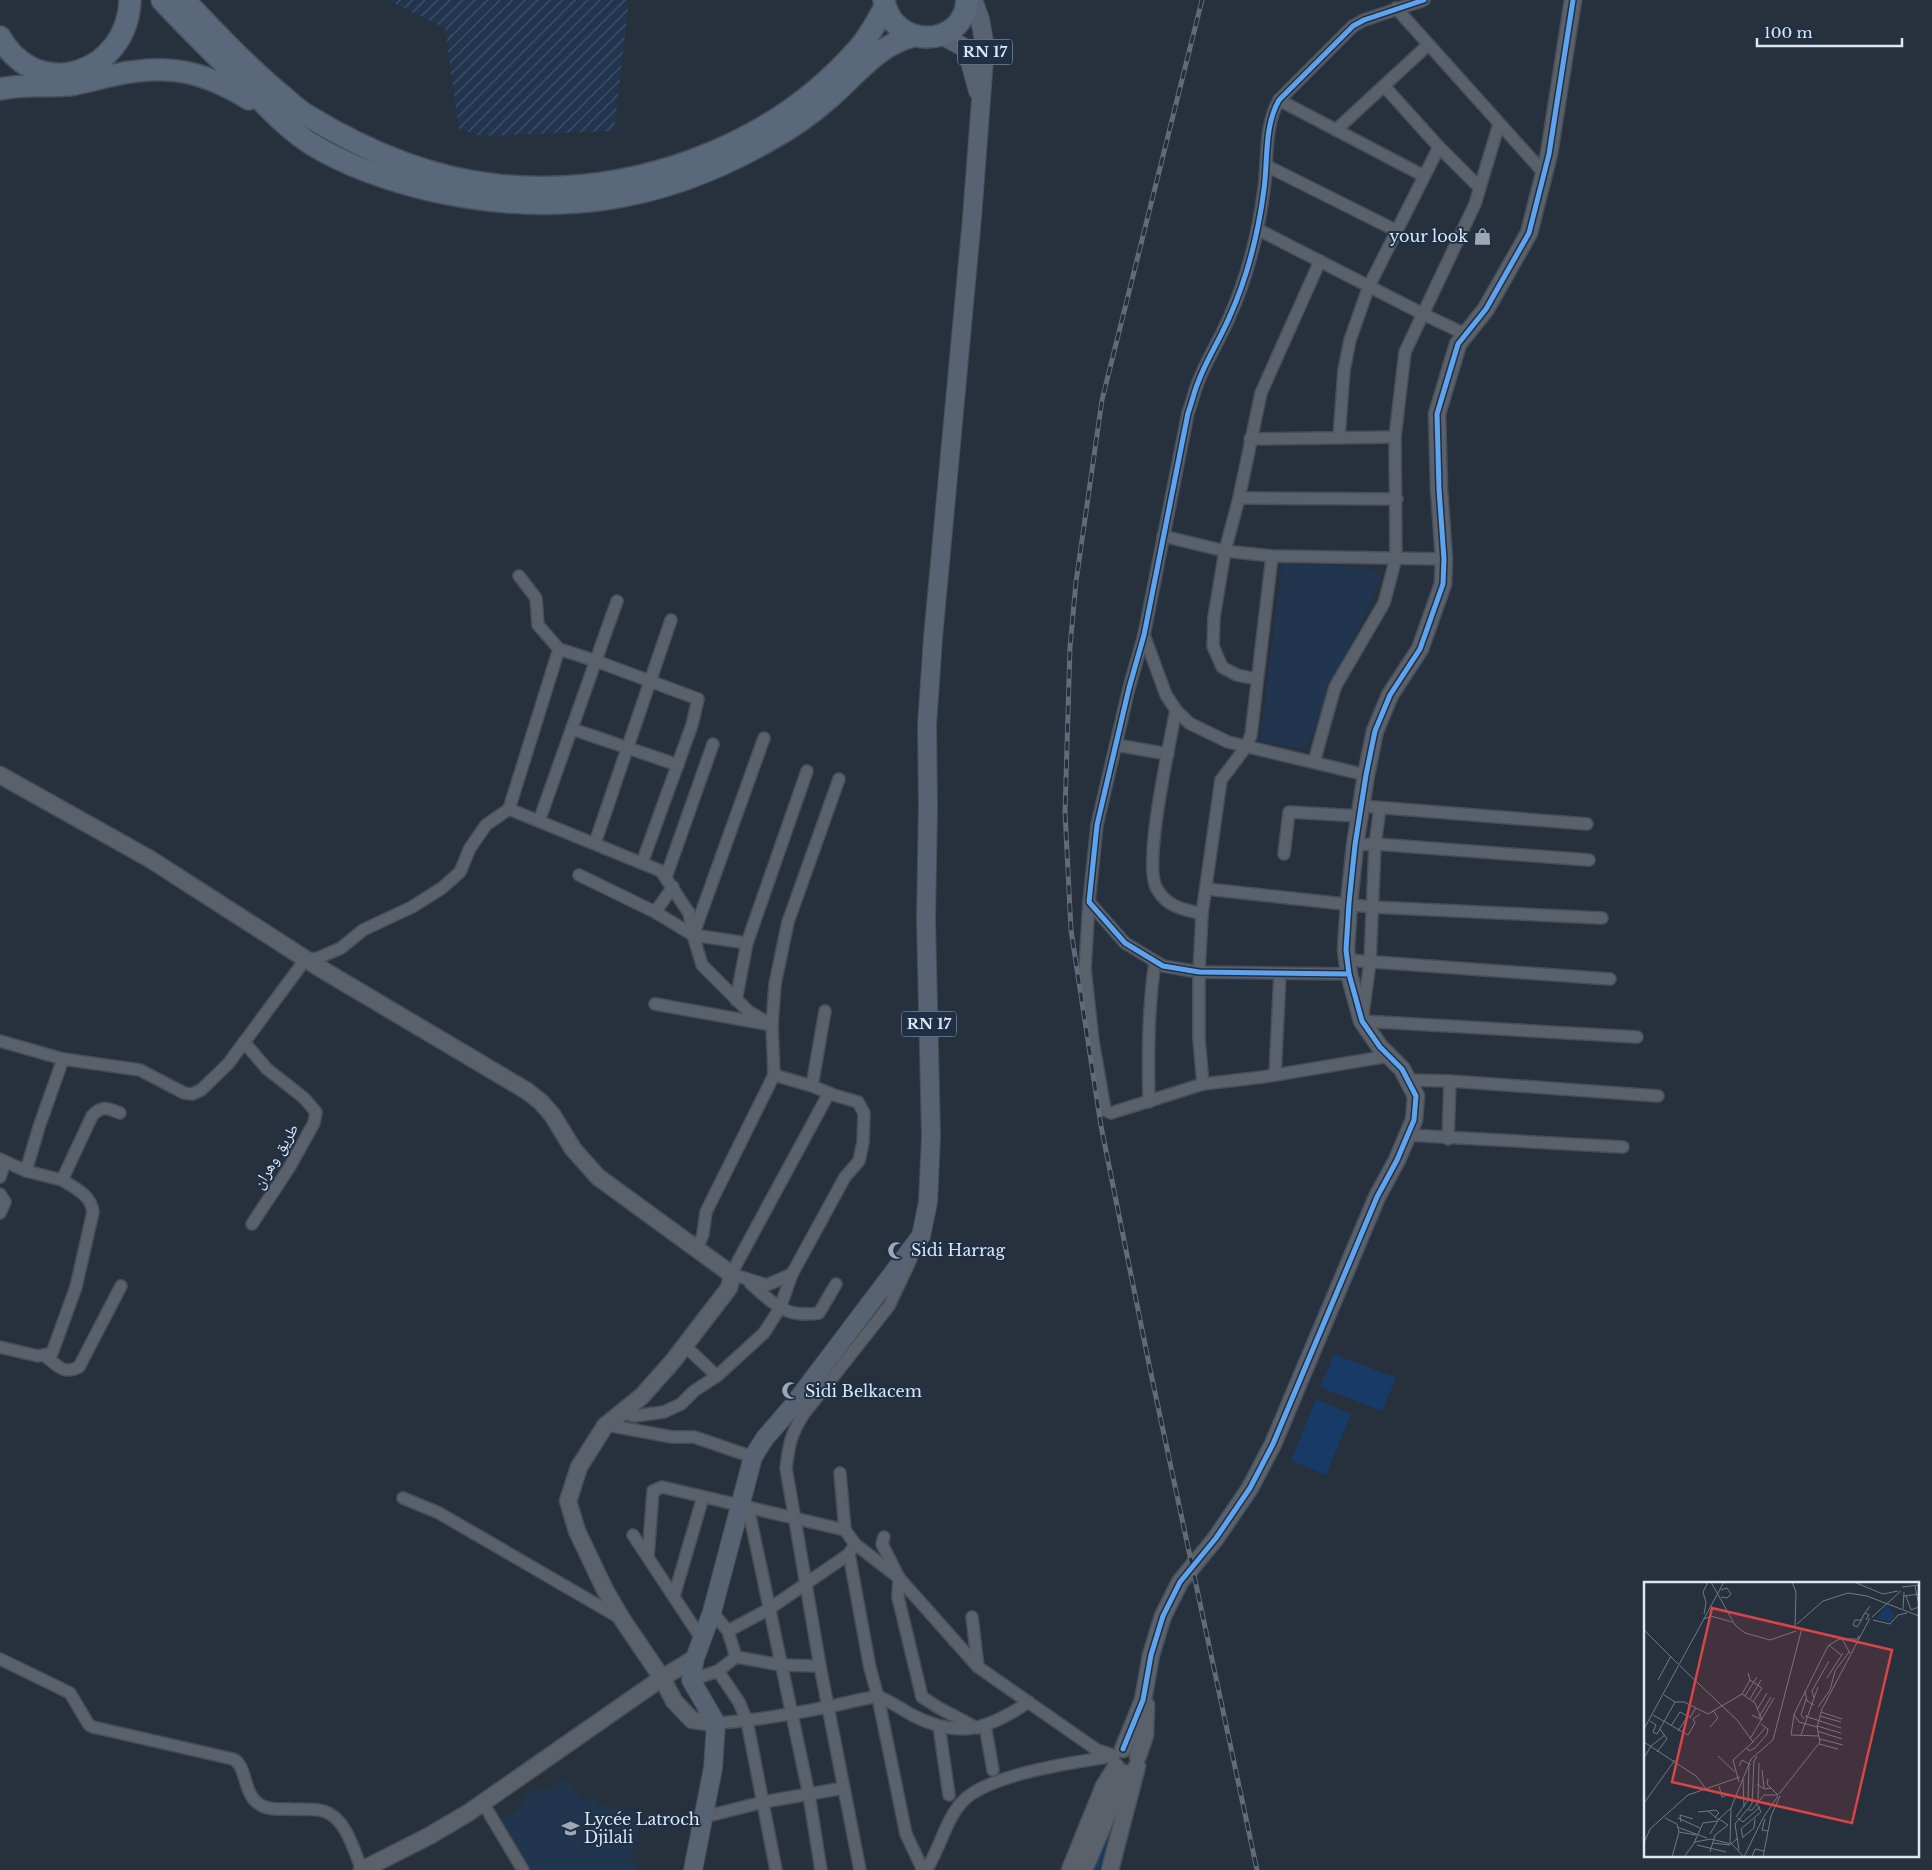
<svg xmlns="http://www.w3.org/2000/svg" width="1932" height="1870" font-family="'Libre Baskerville','Noto Naskh Arabic',serif">
	<style>
		.built { fill: #22354e }
		.industrial { fill: url(#industrial-furrows) }
		.grass { fill: #183a67 }
		.lines { fill: none; stroke-linecap: round; stroke-linejoin: round }
		.street-casing { stroke: #464e58; stroke-width: 14 }
		.secondary-casing { stroke: #464e58; stroke-width: 19 }
		.primary-casing { stroke: #464e58; stroke-width: 20 }
		.highway-casing { stroke: #464e58; stroke-width: 24 }
		.street { stroke: #5b616b; stroke-width: 11 }
		.secondary { stroke: #5b616b; stroke-width: 16 }
		.primary { stroke: #576373; stroke-width: 18 }
		.highway { stroke: #5a687b; stroke-width: 21 }
		.rail-casing { stroke: #636a73; stroke-width: 5 }
		.rail { stroke: #1f2f45; stroke-width: 3; stroke-dasharray: 9; stroke-linecap: butt }
		.cycleway-casing { stroke: #1f2f45; stroke-width: 8 }
		.cycleway { stroke: #60a3ed; stroke-width: 5 }
		.labels { text-anchor: middle; stroke-width: 4; stroke-linejoin: round; paint-order: stroke }
		.shield { fill: #1f2f45; stroke: #a3b0c0; stroke-width: 1 }
		.shield-label { font-size: 15px; font-weight: bold; fill: #dce7f5 }
		.poi-label { font-size: 16px; fill: #dce7f5; stroke: #1f2f45; text-anchor: start }
		.street-label { font-size: 16px; fill: #dce7f5; stroke: #1f2f45 }
		.inset-road { fill: none; stroke: #6f7987; stroke-width: 1 }
		.view { fill: #d74547; fill-opacity: 0.15; stroke: #d74547; stroke-width: 2.5 }
		.inset-edge { fill: none; stroke: #dce7f5; stroke-width: 2.5 }
	</style>
	<defs>
		<pattern id="industrial-furrows" width="10" height="10" patternUnits="userSpaceOnUse" patternTransform="scale(1.25)"><rect width="10" height="10" fill="#22354e"/><path d="M-1 1l2-2M0 10L10 0M9 11l2-2" fill="none" stroke="#425268"/></pattern>
	</defs>
	<rect width="100%" height="100%" fill="#27303d"/>
	<g class="built">
		<path d="M1282 564 1366 567 1382 576 1306 749 1260 742Z"/>
		<path d="M566 1779 583 1802 594 1798 600 1805 634 1811 639 1834 630 1857 639 1865 634 1870H530L499 1821 519 1809 525 1795 535 1789 548 1790Z"/>
	</g>
	<path class="industrial" d="M387 0H629L614 131 480 136 459 129 445 28Z"/>
	<g class="grass">
		<path d="M1334 1354 1396 1378 1382 1411 1320 1387Z"/>
		<path d="M1316 1399 1351 1414 1326 1475 1291 1460Z"/>
		<path d="M1122 1797 1099 1870H1092Z"/>
	</g>
	<g class="lines">
		<defs>
			<g id="street">
				<path d="M1396 8 1544 173"/>
				<path d="M1384 86 1439 147 1480 188"/>
				<path d="M1279 100 1424 176"/>
				<path d="M1336 130 1428 45"/>
				<path d="M1267 166 1397 231"/>
				<path d="M1259 230 1423 314 1465 334"/>
				<path d="M1339 438 1344 370 1350 340 1369 286 1439 147"/>
				<path d="M1250 439 1395 437"/>
				<path d="M1239 498 1397 499"/>
				<path d="M1163 536 1225 551 1272 556 1444 559"/>
				<path d="M519 576 536 598 538 625 559 649 596 661 698 699 692 725 642 863"/>
				<path d="M1144 635 1166 695 1176 710 1189 723 1228 742 1366 775"/>
				<path d="M559 649 509 809 661 871 689 913 693 935 702 965 748 1011 772 1025 655 1004"/>
				<path d="M1257 679 1237 675 1222 667 1213 646 1214 617 1225 551 1239 498 1261 393 1320 261"/>
				<path d="M1176 710C1170 742 1142 866 1157 889 1167 907 1183 909 1202 914"/>
				<path d="M572 729 678 765"/>
				<path d="M1116 745 1168 754"/>
				<path d="M1314 762 1335 687 1384 603 1396 558 1395 437 1405 352 1475 204 1499 124"/>
				<path d="M1361 806 1587 824"/>
				<path d="M1380 808 1375 844 1370 962 1362 1021 1637 1037"/>
				<path d="M539 821 617 601"/>
				<path d="M595 843 671 620"/>
				<path d="M1355 845 1375 844 1589 860"/>
				<path d="M1284 854 1289 812 1359 816"/>
				<path d="M579 875 655 912 693 935 747 943"/>
				<path d="M666 877 713 744"/>
				<path d="M1207 889 1372 907 1602 918"/>
				<path d="M1089 902 1085 969 1093 1041 1105 1110 1111 1113 1203 1084 1263 1077 1389 1056"/>
				<path d="M655 912 673 887"/>
				<path d="M694 933 764 738"/>
				<path d="M1347 960 1610 979"/>
				<path d="M1349 974 1199 972 1163 966 1125 943 1089 902 1097 825 1129 688 1144 635 1188 413C1192 403 1194 391 1199 380 1207 359 1220 339 1229 318 1248 276 1258 236 1264 189 1268 160 1264 126 1279 100L1353 26 1364 20 1424 0"/>
				<path d="M736 1000 747 943 807 771"/>
				<path d="M0 1041 63 1059"/>
				<path d="M244 1042 267 1069 304 1098 316 1112 314 1123 289 1168 252 1224"/>
				<path d="M1275 1075 1280 974"/>
				<path d="M1408 1080 1450 1081 1658 1096"/>
				<path d="M1203 1084 1199 1039V972L1202 914 1221 780 1246 747 1251 735 1272 556"/>
				<path d="M812 1086 825 1011"/>
				<path d="M1149 1102C1148 1055 1148 1009 1155 962"/>
				<path d="M1407 1135 1623 1147"/>
				<path d="M1448 1139 1450 1081"/>
				<path d="M0 1159 26 1171 62 1180"/>
				<path d="M26 1171 39 1127 63 1059 140 1070 184 1093 192 1094 201 1090 228 1064 305 960 318 958 341 948 363 930 412 907 442 888 460 872 470 848 486 825 509 809"/>
				<path d="M0 1177 5 1162"/>
				<path d="M0 1194 5 1202 0 1213"/>
				<path d="M697 1249 703 1234 706 1212 774 1075 772 1025 775 984 788 922 839 779"/>
				<path d="M792 1274 767 1285 731 1274 829 1093"/>
				<path d="M750 1283C774 1304 784 1318 819 1313L836 1284"/>
				<path d="M685 1346 717 1376 764 1333 780 1308 792 1274 845 1177 859 1161 863 1142 864 1113 858 1102 834 1095 812 1086 774 1075"/>
				<path d="M0 1347 38 1356 52 1353 76 1287 93 1212C91 1195 75 1188 62 1180L92 1116C102 1105 107 1108 120 1113"/>
				<path d="M45 1356C57 1365 63 1375 79 1367L121 1286"/>
				<path d="M622 1412 634 1416 664 1412 681 1404 694 1391 717 1376"/>
				<path d="M607 1425 672 1437H694L753 1457"/>
				<path d="M840 1473 845 1530 855 1544 849 1554 870 1668 878 1697 906 1834 923 1870"/>
				<path d="M403 1498 439 1513 620 1618"/>
				<path d="M748 1507 809 1795 821 1870"/>
				<path d="M633 1535 701 1638"/>
				<path d="M884 1537 882 1544 899 1578 898 1597 922 1697 939 1708 977 1728"/>
				<path d="M855 1544 899 1578 978 1667"/>
				<path d="M648 1557 653 1491 662 1487 845 1530"/>
				<path d="M674 1596 703 1497"/>
				<path d="M972 1617 978 1667 1097 1750 1112 1755"/>
				<path d="M728 1631 769 1609 849 1554"/>
				<path d="M736 1657 781 1665 820 1666"/>
				<path d="M0 1659 70 1693 89 1725 93 1727 233 1759C247 1765 243 1794 259 1804 267 1810 279 1809 289 1809 299 1810 313 1808 323 1811 346 1817 354 1851 362 1870"/>
				<path d="M718 1671 739 1702 747 1721 776 1870"/>
				<path d="M691 1680 718 1671 736 1657 728 1631 712 1612"/>
				<path d="M716 1723C756 1721 794 1713 833 1706 842 1704 871 1696 878 1697 885 1698 905 1711 912 1715 959 1739 986 1730 1029 1702"/>
				<path d="M985 1725 993 1770"/>
				<path d="M939 1726 949 1795"/>
				<path d="M483 1803 523 1870"/>
				<path d="M704 1817 763 1802 844 1788"/>
				<path d="M860 1870 820 1666 786 1468C789 1445 790 1436 803 1415L889 1306 911 1259"/>
				<path d="M926 1870C940 1849 945 1821 962 1802 987 1774 1076 1762 1114 1756"/>
			</g>
			<g id="secondary">
				<path d="M0 775 150 859 318 967 527 1091 541 1102 553 1116 573 1149 598 1177 731 1274V1280L729 1288 673 1361 642 1396 605 1426 579 1467 568 1501 577 1531 605 1590 622 1619 662 1678 674 1701 692 1720 716 1723"/>
				<path d="M1123 1749 1143 1700 1151 1655 1163 1616 1180 1582 1216 1538 1250 1488 1273 1444 1377 1197 1397 1160 1414 1120 1416 1096 1402 1069 1380 1047 1362 1021 1349 974 1346 950 1349 903 1355 845 1366 775 1375 731 1390 695 1420 649 1443 584 1444 559 1439 489 1437 414 1458 344 1486 309 1529 233 1549 154 1573 0"/>
				<path d="M1138 1756 1145 1735 1146 1705"/>
				<path d="M362 1870 429 1836 468 1813 662 1678 695 1658"/>
				<path d="M1070 1870 1104 1786 1116 1767"/>
				<path d="M1084 1870 1125 1773"/>
				<path d="M1110 1870 1137 1766"/>
			</g>
			<g id="primary">
				<path d="M941 35 965 48 970 62 978 91"/>
				<path d="M693 1870 713 1768 716 1723 691 1680 695 1658 712 1612 753 1457 765 1438 791 1408 921 1236 928 1202 931 1136 926 920 928 806 927 725 933 638 972 218 985 47 980 19 973 0"/>
			</g>
			<g id="highway">
				<path d="M162 0C189 29 217 56 245 84 266 105 287 129 313 145 351 168 391 181 434 191 554 217 659 203 766 142 788 130 809 116 827 100 857 75 874 47 913 36"/>
				<path d="M184 0C217 34 248 68 285 98 292 104 299 111 308 116 364 150 430 178 496 185 627 199 770 150 858 49 869 37 877 21 885 7"/>
				<path d="M884 0C892 50 964 49 967 0"/>
				<path d="M0 37C39 105 128 72 130 0"/>
				<path d="M0 89C23 84 46 87 69 85 84 83 99 78 114 75 168 63 203 71 249 99"/>
			</g>
		</defs>
		<use href="#street" class="street-casing"/>
		<use href="#secondary" class="secondary-casing"/>
		<use href="#primary" class="primary-casing"/>
		<use href="#highway" class="highway-casing"/>
		<use href="#street" class="street"/>
		<use href="#secondary" class="secondary"/>
		<use href="#primary" class="primary"/>
		<use href="#highway" class="highway"/>
		<defs>
			<path id="rail" d="M1202 0 1102 400 1076 582 1070 647 1065 812 1071 930 1101 1126 1150 1369 1257 1870"/>
		</defs>
		<use href="#rail" class="rail-casing"/>
		<use href="#rail" class="rail"/>
		<defs>
			<g id="cycleway">
				<path d="M1349 974 1199 972 1163 966 1125 943 1089 902 1097 825 1129 688 1144 635 1188 413C1192 403 1194 391 1199 380 1207 359 1220 339 1229 318 1248 276 1258 236 1264 189 1268 160 1264 126 1279 100L1353 26 1364 20 1424 0"/>
				<path d="M1123 1749 1143 1700 1151 1655 1163 1616 1180 1582 1216 1538 1250 1488 1273 1444 1377 1197 1397 1160 1414 1120 1416 1096 1402 1069 1380 1047 1362 1021 1349 974 1346 950 1349 903 1355 845 1366 775 1375 731 1390 695 1420 649 1443 584 1444 559 1439 489 1437 414 1458 344 1486 309 1529 233 1549 154 1573 0"/>
			</g>
		</defs>
		<use href="#cycleway" class="cycleway-casing"/>
		<use href="#cycleway" class="cycleway"/>
	</g>
	<defs>
		<symbol id="shop-bare" viewBox="-9 -9 18 18"><path d="M-5-2.5h2.3a2.7 3.5 0 0 1 5.4 0H5L5.5 6h-11ZM-1.5-2.5h3a1.5 2.3 0 0 0-3 0Z" fill="#9da7b5" stroke="#1f2f45" stroke-width="2.5" paint-order="stroke"/></symbol>
		<symbol id="mosque-bare" viewBox="-9 -9 18 18"><path d="M3.5-4.9A6 6 0 1 0 3.5 4.9A5 5 0 1 1 3.5-4.9Z" fill="#9da7b5" stroke="#1f2f45" stroke-width="2.5" paint-order="stroke"/></symbol>
		<symbol id="school-bare" viewBox="-9 -9 18 18"><path d="M0-5L7-2L0 1L-7-2ZM-4 1L0 2.5L4 1V4Q0 6-4 4Z" fill="#9da7b5" stroke="#1f2f45" stroke-width="2.5" paint-order="stroke"/></symbol>
	</defs>
	<g fill-rule="evenodd">
		<use href="#shop-bare" x="1470" y="224" width="25" height="25"/>
		<use href="#mosque-bare" x="884" y="1238" width="25" height="25"/>
		<use href="#mosque-bare" x="778" y="1378" width="25" height="25"/>
		<use href="#school-bare" x="558" y="1816" width="25" height="25"/>
	</g>
	<g class="labels">
		<g class="shield">
			<rect x="957.5" y="39.5" width="55" height="25" rx="4"/>
			<rect x="901.5" y="1011.5" width="55" height="25" rx="4"/>
		</g>
		<g class="shield-label">
			<text x="985" y="57">RN 17</text>
			<text x="929" y="1029">RN 17</text>
		</g>
		<g class="poi-label">
			<text x="1468" y="242" text-anchor="end">your look</text>
			<text x="911" y="1256">Sidi Harrag</text>
			<text x="805" y="1397">Sidi Belkacem</text>
			<text x="584" y="1825">Lycée Latroch<tspan x="584" dy="18">Djilali</tspan></text>
		</g>
		<g class="street-label">
			<text transform="translate(275 1156) rotate(-59)" y="6">طريق وهران</text>
		</g>
	</g>
	<g transform="translate(1644 1582)">
		<rect width="275" height="275" fill="#27303d"/>
		<path d="M243 24 250 32 247 40 232 36Z" fill="#183a67"/>
		<path class="inset-road" d="M67 0 91 43 101 51 126 58 152 49M148 0 152 10 151 44M210 0 239 12 254 9M271 4 274 19M258 5 275 3M77 8 83 6 87 12 83 16 77 15M260 14 275 12M262 14 267 28 275 25M259 27 260 10M60 32 62 21 59 10 64 0M228 35 257 9M60 37 67 34 88 40M217 38H211L209 43 213 45 217 39 220 32 221 31M222 38 225 33 221 31 226 24M229 38 246 42 254 33 263 31M153 42 179 19 204 11 223 14 275 34M0 48 34 82M198 57 206 71M185 63 197 73M36 84 94 139 109 160 89 178 95 200M104 91 106 98 118 106 109 120M183 96 199 71M14 98 27 74M106 98 98 112 111 121 118 138 108 133M161 110 163 119 170 123M101 114 113 95M170 116 168 109 185 79M106 117 117 98M31 120H40L52 126M174 125 186 108 191 89 205 70M113 128 123 111M177 130 198 137M9 133 44 153 51 141 49 137 56 132M150 133 147 153 175 154M161 134 197 146M176 134 197 140M46 135 52 126 64 132 98 112M115 135 127 115M160 137 157 133 162 117M6 139 12 143 9 150 13 152 31 120 20 113M27 144 36 130 47 136M173 144 197 151M66 145 74 136 69 128M173 145 155 140 150 133 153 126 184 64 195 57H214L215 54M0 147 80 0M34 149 44 134M173 149 198 157M157 153 174 105M106 157 130 116M176 157 199 163M0 160 52 194 62 207M109 160 122 145M175 162 194 167M103 166 105 169 111 166 123 152 124 147 117 142M13 170 23 157 16 147M74 174 91 190M0 176 7 164 21 153M95 184 98 178 107 183M118 188 120 206M99 197 100 225M124 197 123 202 134 213M113 202 120 207 127 206M75 204 78 215 83 213M135 212 176 160 173 145 178 127 226 36M114 220 115 181M0 221 31 178M104 228H108L120 213H134M64 229 72 228 75 231 71 235M54 230 64 229 75 238M92 235 104 218 105 184M21 236 33 242 35 250 28 275M34 236 56 246M94 236 99 240 116 225M75 237 87 226M121 237 118 248 124 249M37 240 36 233 49 237M33 245 63 256M35 250 52 253M99 255 97 247 117 230 113 222M98 256 110 246 111 237M0 261 6 247 44 213 96 195M50 261 59 241 74 239M69 261 86 263M53 263 82 270M95 268 91 242 108 222 110 179 113 174M66 270 71 253 84 243 75 237 66 252M40 275 51 260 67 257 87 262 94 256M100 275 119 236 134 214M100 275 86 260 87 226 107 177 129 158 158 46M108 275 111 267 120 269M119 275 127 234 136 214"/>
		<path class="view" d="M68 26 248 68 208 241 28 200Z"/>
		<rect width="275" height="275" class="inset-edge"/>
	</g>
	<path d="M1757 38v8h145v-8" fill="none" stroke="#dce7f5" stroke-width="2.5"/>
	<text x="1764" y="38" font-size="15" fill="#dce7f5" stroke="#1f2f45" stroke-width="4" paint-order="stroke">100 m</text>
</svg>
